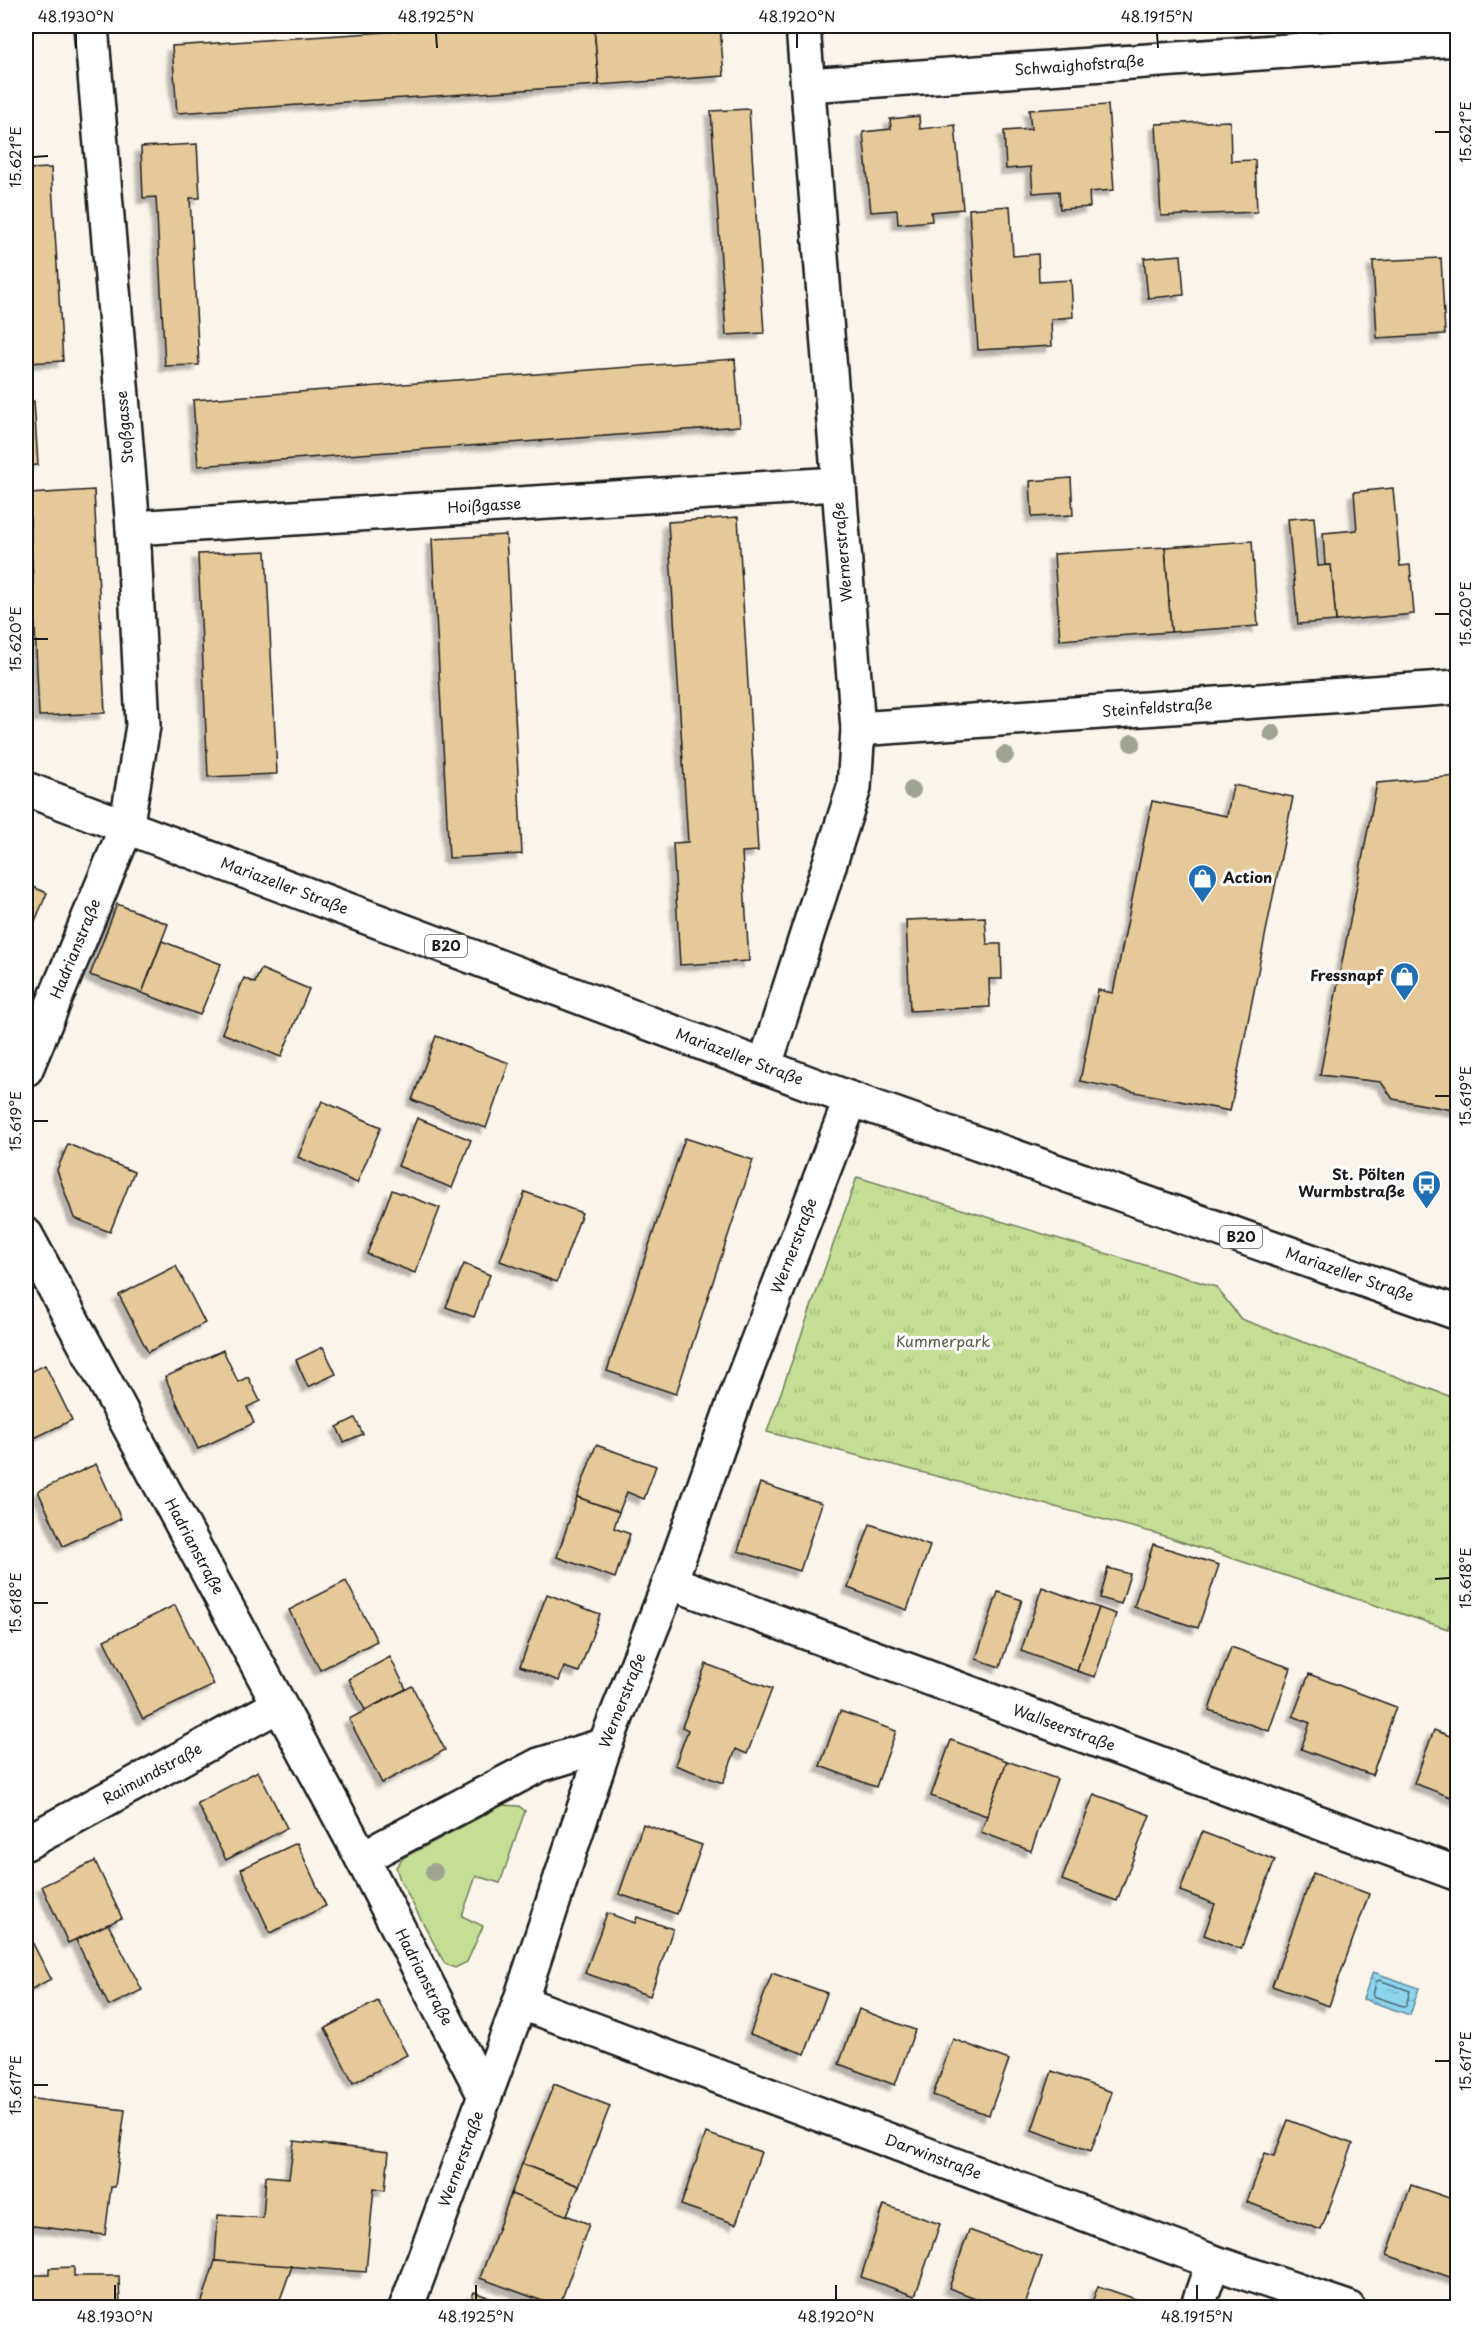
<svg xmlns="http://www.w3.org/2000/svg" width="1483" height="2333" font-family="'Playpen Sans',sans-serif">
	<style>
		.grass { fill: #c4de95; stroke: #707d58; stroke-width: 1.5 }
		.park { fill: url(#park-tufts); stroke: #707d58; stroke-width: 1.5 }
		.water { fill: url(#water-ripples); stroke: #608a9a; stroke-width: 1.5 }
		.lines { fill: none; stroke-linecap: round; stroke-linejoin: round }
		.shore { stroke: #496670; stroke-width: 1.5 }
		.building { fill: #e5c999; stroke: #1c1c1c; stroke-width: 1.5; filter: url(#shadow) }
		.minor-casing { stroke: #1c1c1c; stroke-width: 38 }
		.major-casing { stroke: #1c1c1c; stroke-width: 38 }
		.minor { stroke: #fff; stroke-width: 33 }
		.major { stroke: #fff; stroke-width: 33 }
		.tree { fill: #a0a390 }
		.ticks { fill: none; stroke: #1c1c1c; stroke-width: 2 }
		.labels { text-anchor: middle; stroke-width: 6; stroke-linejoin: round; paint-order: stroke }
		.shield { fill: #fff; stroke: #606060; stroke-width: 1.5 }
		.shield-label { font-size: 14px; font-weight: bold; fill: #1c1c1c }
		.street-label { font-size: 15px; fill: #1c1c1c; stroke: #fff }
		.poi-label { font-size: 15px; font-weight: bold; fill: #1c1c1c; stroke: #fff; text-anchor: end }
		.park-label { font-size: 15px; fill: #576046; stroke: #fff }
		.neatline { fill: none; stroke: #1c1c1c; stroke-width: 2 }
		.ticks-label { font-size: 15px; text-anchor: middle; fill: #1c1c1c }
	</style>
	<defs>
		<pattern id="park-tufts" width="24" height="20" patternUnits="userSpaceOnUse" patternTransform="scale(1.5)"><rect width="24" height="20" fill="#c4de95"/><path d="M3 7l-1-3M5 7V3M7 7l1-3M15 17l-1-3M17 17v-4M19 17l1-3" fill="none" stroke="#a8be80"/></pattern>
		<pattern id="water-ripples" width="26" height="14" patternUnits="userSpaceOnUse" patternTransform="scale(1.5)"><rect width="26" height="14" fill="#8dd4ee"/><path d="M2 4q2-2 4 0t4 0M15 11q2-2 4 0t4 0" fill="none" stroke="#79b5cc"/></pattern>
		<filter id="shadow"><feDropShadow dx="-5.5" dy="5.5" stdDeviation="1.5" flood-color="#0004"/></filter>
	</defs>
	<rect width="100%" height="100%" fill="#faf4eb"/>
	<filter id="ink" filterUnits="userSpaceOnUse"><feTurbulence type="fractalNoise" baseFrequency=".0167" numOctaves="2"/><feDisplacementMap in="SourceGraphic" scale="12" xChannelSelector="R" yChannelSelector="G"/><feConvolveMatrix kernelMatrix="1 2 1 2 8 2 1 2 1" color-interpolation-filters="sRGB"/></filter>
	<g filter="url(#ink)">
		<path class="grass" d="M503 1805 519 1806 525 1811 500 1883 476 1876 462 1916 483 1926 467 1962 455 1968 445 1964 400 1880 396 1867 403 1858Z"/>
		<path class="park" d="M857 1177 1216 1287 1241 1319 1457 1399 1458 1597 1448 1629 1155 1533 767 1432Z"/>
		<path class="water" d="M1373 1972 1419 1988 1410 2015 1363 1999Z"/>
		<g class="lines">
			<path class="shore" d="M1379 1980 1410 1991 1406 2006H1403L1373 1996 1376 1982Z"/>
		</g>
		<g class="building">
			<path d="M477 26H594L599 85 177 113 172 46Z"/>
			<path d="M594 26H720L724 76 599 85Z"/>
			<path d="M1108 105 1114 190 1089 192 1090 207 1060 209 1059 191 1033 193 1031 167 1006 169 1004 131 1031 129 1029 110Z"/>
			<path d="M749 109 764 333 726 335 711 111Z"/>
			<path d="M919 116 920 129 955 125 963 209 931 212 932 221 898 224 897 210 871 212 863 132 891 129 890 119Z"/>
			<path d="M1230 121 1231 161 1255 160 1257 212 1161 216 1156 124Z"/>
			<path d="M197 144 200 198H190L199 365 165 366 156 197 143 198 141 147Z"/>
			<path d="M51 168 63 361 27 363 26 169Z"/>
			<path d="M1010 206 1013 256 1038 254 1039 282 1071 280 1073 317 1051 319 1052 346 978 350 969 209Z"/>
			<path d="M1181 255 1184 295 1148 298 1144 258Z"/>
			<path d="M1441 258 1445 334 1377 338 1373 261Z"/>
			<path d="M735 359 740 426 198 466 193 400Z"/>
			<path d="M34 401 38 465 26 466V402Z"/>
			<path d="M1071 478 1073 515 1032 517 1030 481Z"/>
			<path d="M1393 488 1400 566 1410 565 1414 614 1336 621 1331 565H1325L1323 533 1357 530 1354 492Z"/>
			<path d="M94 490 105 713 39 716 29 494Z"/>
			<path d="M738 517 758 851 742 852 749 961 680 965 673 843 688 842 668 522Z"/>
			<path d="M1314 517 1318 566 1331 565 1336 621 1298 624 1288 519Z"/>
			<path d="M506 535 522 854 449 858 432 539Z"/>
			<path d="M1252 541 1258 626 1171 632 1165 547Z"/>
			<path d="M1165 547 1171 632 1060 640 1054 554Z"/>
			<path d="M266 551 277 774 208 777 198 554Z"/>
			<path d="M1458 776V1111L1393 1099 1381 1082 1320 1075 1377 783Z"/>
			<path d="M1233 785 1293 797 1230 1111 1080 1081 1098 990 1113 993 1152 801 1227 816Z"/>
			<path d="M26 884 47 893 26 942Z"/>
			<path d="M117 904 168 924 142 993 90 975Z"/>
			<path d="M985 917 987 944H1001L1002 979H989L990 1007 910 1011 906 920Z"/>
			<path d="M162 941 221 964 200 1015 142 993Z"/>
			<path d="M261 969 309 989 281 1057 222 1033 244 978 255 983Z"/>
			<path d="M436 1036 509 1063 486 1128 412 1100Z"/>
			<path d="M322 1101 381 1127 357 1183 298 1157Z"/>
			<path d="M417 1118 471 1140 452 1188 398 1166Z"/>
			<path d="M685 1138 753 1160 676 1394 607 1371Z"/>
			<path d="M68 1144 134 1172 110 1232 74 1218 57 1170Z"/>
			<path d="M392 1190 440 1208 415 1273 367 1254Z"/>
			<path d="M525 1192 582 1213 557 1282 500 1261Z"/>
			<path d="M464 1264 490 1275 474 1317 446 1307Z"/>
			<path d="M176 1266 205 1323 148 1352 119 1295Z"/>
			<path d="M323 1347 336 1374 308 1387 296 1360Z"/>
			<path d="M223 1350 238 1382 248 1377 260 1401 247 1407 254 1423 198 1449 165 1377Z"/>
			<path d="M45 1365 72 1420 26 1442V1374Z"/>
			<path d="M355 1418 363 1434 344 1442 337 1427Z"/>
			<path d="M596 1445 656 1466 644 1499 627 1492 619 1512 577 1497Z"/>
			<path d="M96 1464 121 1519 63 1546 38 1491Z"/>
			<path d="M760 1483 822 1503 800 1571 738 1551Z"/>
			<path d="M577 1497 619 1512 614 1528 630 1534 615 1578 557 1557Z"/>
			<path d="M870 1524 930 1546 907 1610 848 1588Z"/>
			<path d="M1153 1544 1219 1565 1198 1628 1134 1607Z"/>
			<path d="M1108 1568 1130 1574 1121 1604 1100 1598Z"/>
			<path d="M346 1581 377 1641 320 1670 289 1610Z"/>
			<path d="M1042 1587 1099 1608 1077 1671 1021 1651Z"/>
			<path d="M998 1592 1022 1600 1000 1667 976 1659Z"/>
			<path d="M547 1594 600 1614 579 1672 564 1667 559 1681 520 1666Z"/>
			<path d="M175 1605 214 1685 143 1719 104 1640Z"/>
			<path d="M1099 1608 1116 1614 1095 1677 1077 1671Z"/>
			<path d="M1231 1647 1291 1668 1269 1731 1209 1710Z"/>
			<path d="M390 1657 406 1689 365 1710 349 1679Z"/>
			<path d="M706 1664 772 1689 747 1754 736 1749 723 1783 675 1765 688 1730 682 1727Z"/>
			<path d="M1309 1674 1396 1707 1372 1775 1301 1749 1310 1723 1293 1716Z"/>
			<path d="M412 1686 445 1750 382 1783 349 1719Z"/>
			<path d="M840 1711 896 1731 876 1787 820 1766Z"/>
			<path d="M1434 1730 1458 1739V1800L1414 1783Z"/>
			<path d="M951 1740 1007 1761 987 1816 931 1796Z"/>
			<path d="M1007 1761 1057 1779 1031 1851 981 1832Z"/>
			<path d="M258 1771 287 1828 226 1860 197 1803Z"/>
			<path d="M1094 1794 1150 1815 1117 1901 1062 1880Z"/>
			<path d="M643 1824 702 1845 677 1914 619 1894Z"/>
			<path d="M1202 1832 1275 1860 1241 1949 1204 1935 1215 1904 1180 1891Z"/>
			<path d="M297 1843 326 1906 270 1933 241 1869Z"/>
			<path d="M95 1861 122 1918 68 1943 42 1886Z"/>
			<path d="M1313 1873 1369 1894 1329 2006 1272 1986Z"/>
			<path d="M607 1913 635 1923 637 1917 673 1929 650 1996 585 1973Z"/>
			<path d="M108 1924 142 1990 109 2006 76 1940Z"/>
			<path d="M26 1930 51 1979 26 1992Z"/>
			<path d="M772 1973 827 1993 805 2054 750 2034Z"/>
			<path d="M378 2001 407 2055 353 2083 325 2028Z"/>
			<path d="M859 2009 915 2030 895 2085 839 2064Z"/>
			<path d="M953 2039 1009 2060 989 2115 933 2095Z"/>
			<path d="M1052 2071 1112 2092 1091 2151 1032 2130Z"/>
			<path d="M554 2084 610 2106 579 2186 522 2164Z"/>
			<path d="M26 2098 125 2110 115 2187H111L105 2235 26 2225Z"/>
			<path d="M1288 2120 1353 2144 1321 2230 1247 2202 1265 2153 1274 2156Z"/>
			<path d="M706 2133 761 2152 736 2224 681 2205Z"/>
			<path d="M294 2141 389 2152 385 2190 374 2188 366 2272 215 2261 218 2215 263 2218 266 2176 289 2178Z"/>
			<path d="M522 2164 579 2186 566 2217 511 2194Z"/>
			<path d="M1411 2185 1458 2201V2280L1387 2255Z"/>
			<path d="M511 2194 589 2224 559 2307 480 2278Z"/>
			<path d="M884 2205 940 2224 915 2296 861 2277Z"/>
			<path d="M969 2230 1042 2257 1024 2308H1002L949 2288Z"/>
			<path d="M215 2261 292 2266 277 2308H200Z"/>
			<path d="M74 2267V2276H119L120 2308H26V2275H49V2268Z"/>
			<path d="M1098 2286 1153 2305 1152 2308H1090Z"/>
			<path d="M474 2292 517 2308H468Z"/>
		</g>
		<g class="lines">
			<defs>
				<g id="minor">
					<path id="s1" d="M808 85 1458 39"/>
					<path id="s2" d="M133 528 837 484"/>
					<path id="s3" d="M858 729 1458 687"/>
					<path d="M765 1065 854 788 858 729 803 26"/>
					<path id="s4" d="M26 1069 126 828 143 726 133 528 91 26"/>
					<path id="s5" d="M26 1235 362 1858 485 2096"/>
					<path id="s6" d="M670 1582 1458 1874"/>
					<path id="s7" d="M26 1843 279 1705"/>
					<path d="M362 1858 539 1765 605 1745"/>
					<path id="s8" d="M520 2002 1213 2262 1348 2308"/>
					<path id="s9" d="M406 2308 520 2002 605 1745 670 1582 736 1397 851 1099"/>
					<path d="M1197 2308 1213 2262"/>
				</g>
				<g id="major">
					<path id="s10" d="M26 789 851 1099 1458 1313"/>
				</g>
			</defs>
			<use href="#minor" class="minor-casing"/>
			<use href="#major" class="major-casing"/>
			<use href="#minor" class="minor"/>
			<use href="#major" class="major"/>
		</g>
		<g class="tree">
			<circle cx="1272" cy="733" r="9"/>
			<circle cx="1132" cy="743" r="9"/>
			<circle cx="1005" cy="755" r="9"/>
			<circle cx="912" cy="790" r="9"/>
			<circle cx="434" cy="1872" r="9"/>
		</g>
	</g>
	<path class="ticks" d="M76 33V48M436 33 437 48M797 33V48M1157 33 1158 48M1435 132H1450M33 157 48 156M1435 614H1450M33 639H48M1435 1096H1450M33 1121H48M1435 1579 1450 1578M33 1603H48M1435 2061H1450M33 2085H48M115 2285V2300M476 2285V2300M836 2285V2300M1197 2285V2300"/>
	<defs>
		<symbol id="shop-pin" viewBox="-11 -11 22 30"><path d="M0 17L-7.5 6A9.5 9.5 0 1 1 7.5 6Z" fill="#1f6fb2" stroke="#fff"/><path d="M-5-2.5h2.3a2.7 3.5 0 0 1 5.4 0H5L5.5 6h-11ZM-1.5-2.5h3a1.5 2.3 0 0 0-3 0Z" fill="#fff"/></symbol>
		<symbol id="bus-pin" viewBox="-11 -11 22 30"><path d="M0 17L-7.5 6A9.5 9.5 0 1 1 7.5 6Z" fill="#1f6fb2" stroke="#fff"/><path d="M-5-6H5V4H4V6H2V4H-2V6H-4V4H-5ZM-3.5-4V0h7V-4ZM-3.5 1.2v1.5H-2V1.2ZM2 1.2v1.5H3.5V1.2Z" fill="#fff"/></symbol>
	</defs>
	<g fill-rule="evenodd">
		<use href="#shop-pin" x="1186" y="862" width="33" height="45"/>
		<use href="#shop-pin" x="1388" y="960" width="33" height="45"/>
		<use href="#bus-pin" x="1410" y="1168" width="33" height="45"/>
	</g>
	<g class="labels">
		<g class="shield">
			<rect x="425" y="935" width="42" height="22" rx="4.5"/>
			<rect x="1220" y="1226" width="42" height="22" rx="4.5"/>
		</g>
		<g class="shield-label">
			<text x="446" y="951">B20</text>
			<text x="1241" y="1242">B20</text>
		</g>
		<g class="street-label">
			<text dy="5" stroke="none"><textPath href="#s1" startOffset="272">Schwaighofstraße</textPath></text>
			<text transform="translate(125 427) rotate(-95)" y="5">Stoßgasse</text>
			<text dy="5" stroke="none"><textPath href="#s2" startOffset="352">Hoißgasse</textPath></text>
			<text transform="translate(843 552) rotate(-95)" y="5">Wernerstraße</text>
			<text dy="5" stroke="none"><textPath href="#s3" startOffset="300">Steinfeldstraße</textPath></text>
			<text dy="5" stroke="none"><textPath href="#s10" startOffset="276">Mariazeller Straße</textPath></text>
			<text dy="5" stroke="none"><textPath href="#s4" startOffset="130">Hadrianstraße</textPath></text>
			<text dy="5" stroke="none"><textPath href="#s10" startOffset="762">Mariazeller Straße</textPath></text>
			<text dy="5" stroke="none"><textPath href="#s9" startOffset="1131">Wernerstraße</textPath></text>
			<text dy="5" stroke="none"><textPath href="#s10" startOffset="1410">Mariazeller Straße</textPath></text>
			<text dy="5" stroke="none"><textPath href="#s5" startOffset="354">Hadrianstraße</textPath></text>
			<text dy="5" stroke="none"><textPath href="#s9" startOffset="645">Wernerstraße</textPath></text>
			<text dy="5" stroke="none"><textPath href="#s6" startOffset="420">Wallseerstraße</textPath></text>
			<text dy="5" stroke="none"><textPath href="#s7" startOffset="144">Raimundstraße</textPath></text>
			<text dy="5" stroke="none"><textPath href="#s5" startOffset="842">Hadrianstraße</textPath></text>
			<text dy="5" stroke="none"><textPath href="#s8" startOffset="441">Darwinstraße</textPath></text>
			<text dy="5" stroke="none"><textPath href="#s9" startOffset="159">Wernerstraße</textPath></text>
		</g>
		<g class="poi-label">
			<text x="1223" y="883" text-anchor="start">Action</text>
			<text x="1383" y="981">Fressnapf</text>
			<text x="1405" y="1180">St. Pölten<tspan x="1405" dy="17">Wurmbstraße</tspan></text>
		</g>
		<g class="park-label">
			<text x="943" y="1347">Kummerpark</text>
		</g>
	</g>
	<rect width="1483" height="2333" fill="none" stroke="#fff" stroke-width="66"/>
	<rect x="33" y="33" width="1417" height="2267" class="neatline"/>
	<g class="ticks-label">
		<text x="76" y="22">48.1930°N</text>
		<text x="436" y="22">48.1925°N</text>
		<text x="797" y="22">48.1920°N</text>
		<text x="1157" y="22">48.1915°N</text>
		<text transform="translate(1466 132) rotate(-90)" y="5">15.621°E</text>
		<text transform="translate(16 157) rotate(-90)" y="5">15.621°E</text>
		<text transform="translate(1466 614) rotate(-90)" y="5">15.620°E</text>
		<text transform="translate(16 639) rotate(-90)" y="5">15.620°E</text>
		<text transform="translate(1466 1096) rotate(-90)" y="5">15.619°E</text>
		<text transform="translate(16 1121) rotate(-90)" y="5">15.619°E</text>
		<text transform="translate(1466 1578) rotate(-90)" y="5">15.618°E</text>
		<text transform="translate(16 1603) rotate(-90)" y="5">15.618°E</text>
		<text transform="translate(1466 2061) rotate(-90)" y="5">15.617°E</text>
		<text transform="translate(16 2085) rotate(-90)" y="5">15.617°E</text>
		<text x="115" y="2322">48.1930°N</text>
		<text x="476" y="2322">48.1925°N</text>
		<text x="836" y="2322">48.1920°N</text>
		<text x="1197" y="2322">48.1915°N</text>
	</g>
</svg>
